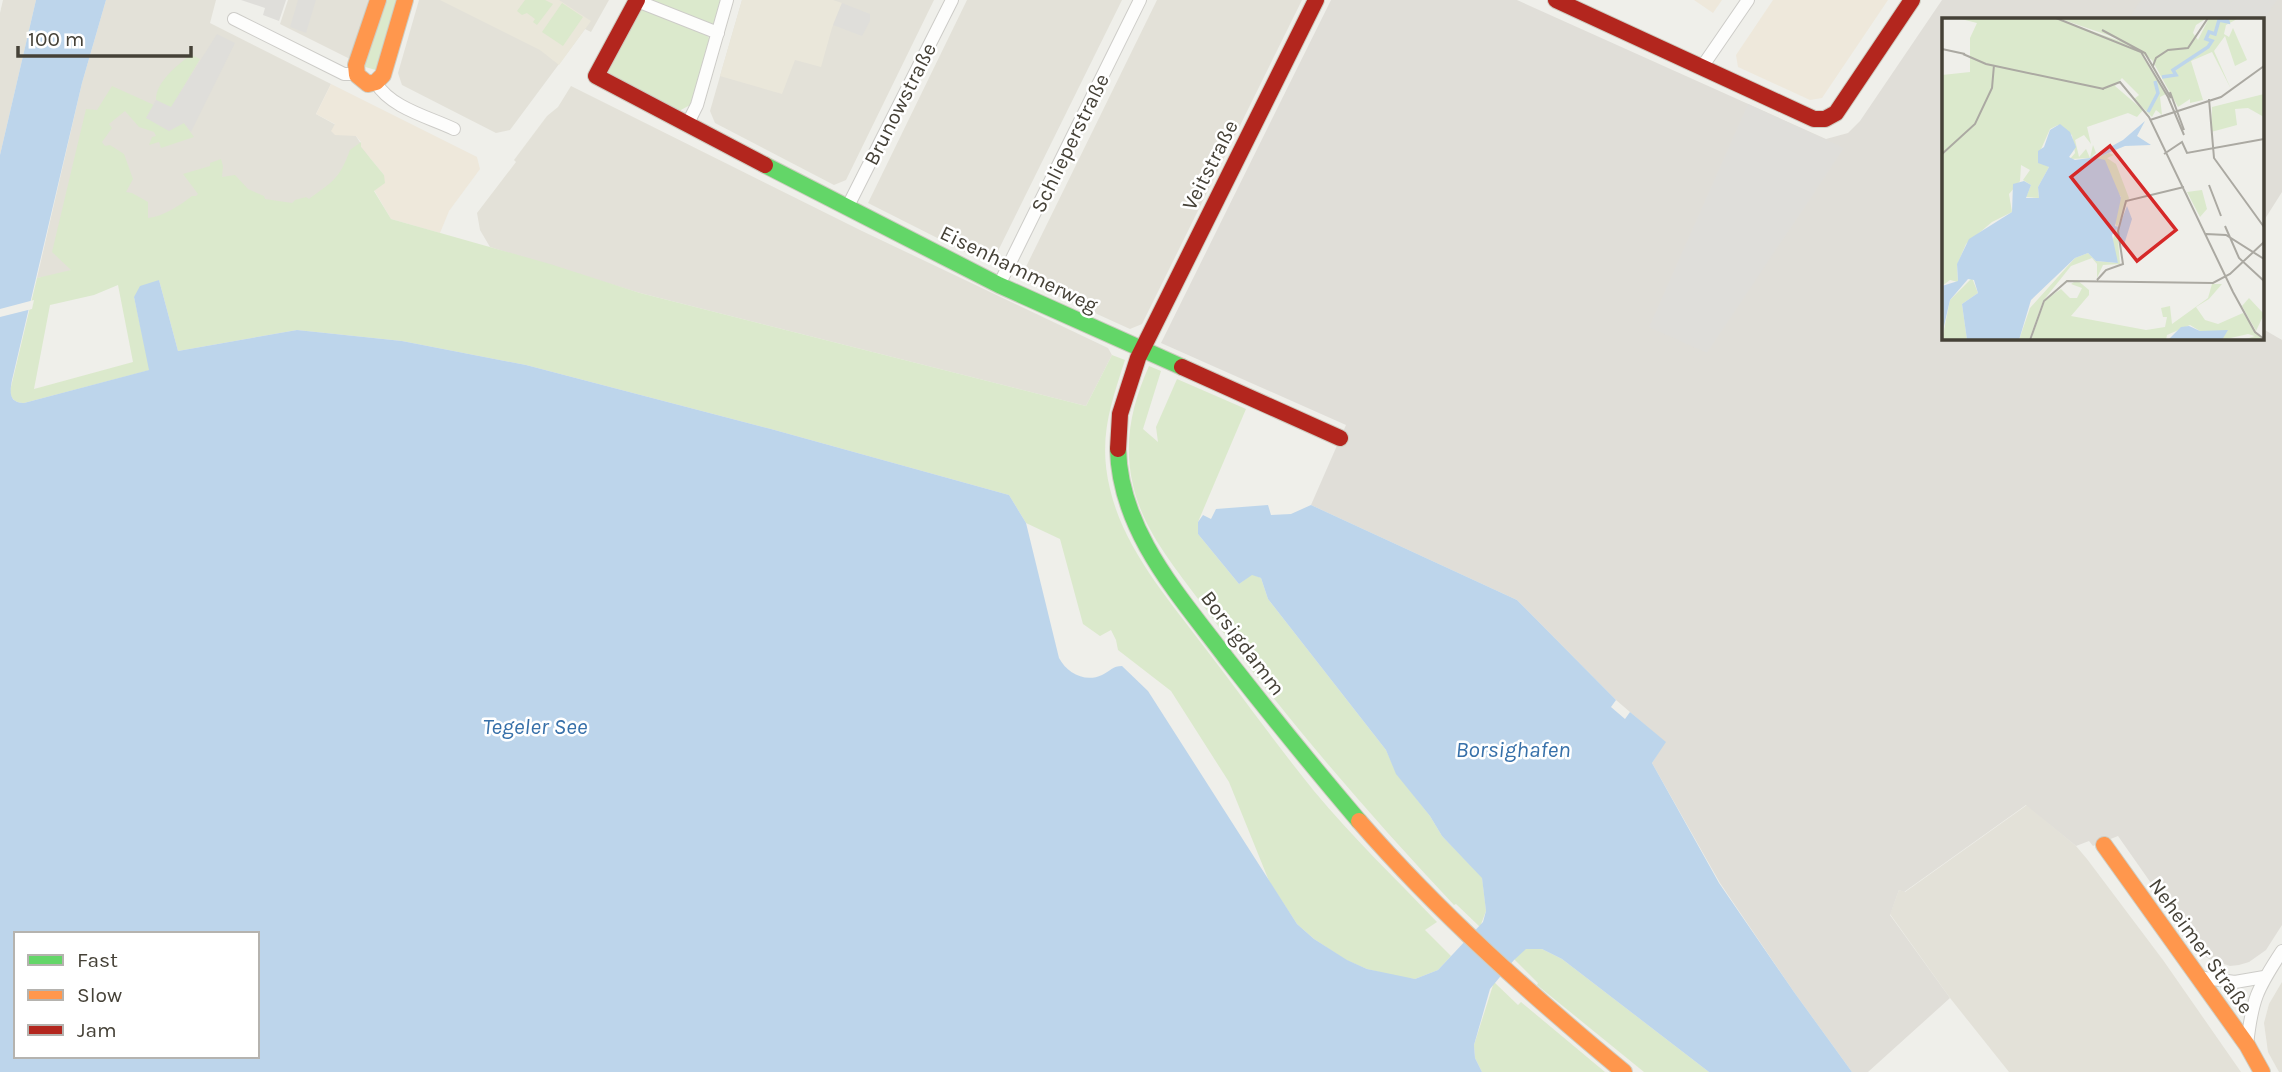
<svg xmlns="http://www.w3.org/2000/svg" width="2282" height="1072" font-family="Karla,sans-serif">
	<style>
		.residential { fill: #e3e1d8 }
		.commercial { fill: #eee8db }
		.industrial { fill: #e0ded8 }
		.education { fill: #eae7da }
		.green { fill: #dbe9cc; fill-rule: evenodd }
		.parking { fill: #dfdeda }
		.water { fill: #bdd5eb; fill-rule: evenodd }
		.pier { fill: #efefea }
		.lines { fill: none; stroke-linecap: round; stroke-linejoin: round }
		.street-casing { stroke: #cdccc8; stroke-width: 14 }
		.fast-casing { stroke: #ceccc1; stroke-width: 18 }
		.slow-casing { stroke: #ceccc1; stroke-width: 18 }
		.jam-casing { stroke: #ceccc1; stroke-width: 18 }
		.street { stroke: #fdfdfc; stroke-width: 12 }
		.fast { stroke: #63d668; stroke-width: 16 }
		.slow { stroke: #ff974d; stroke-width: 16 }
		.jam { stroke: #b3261e; stroke-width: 16 }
		.labels { text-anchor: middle; stroke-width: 5; stroke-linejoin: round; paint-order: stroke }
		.street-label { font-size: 21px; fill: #454137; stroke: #fff }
		.water-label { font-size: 23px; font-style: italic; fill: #3770a9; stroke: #fff }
		.inset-river { fill: none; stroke: #bdd5eb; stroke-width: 3.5 }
		.inset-road { fill: none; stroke: #aba9a2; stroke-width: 2 }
		.view { fill: #d62828; fill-opacity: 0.15; stroke: #d62828; stroke-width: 3.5 }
		.inset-edge { fill: none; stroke: #454137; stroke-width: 3.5 }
	</style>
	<rect width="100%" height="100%" fill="#efefea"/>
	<g class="residential">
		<path d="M3 0H36L0 155V13Z"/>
		<path d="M106 0H216L210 23 331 84 316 114 356 136 385 183 51 276 37 278 82 83Z"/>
		<path d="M288 0H370L352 60 280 24Z"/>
		<path d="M419 0H609L591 32 585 29 510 130 496 133 402 85 398 73Z"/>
		<path d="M742 0H934L846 180 834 185 715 123 710 111Z"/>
		<path d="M967 0H1122L995 257 983 261 868 203Z"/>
		<path d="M1157 0H1302L1142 324 1130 329 1020 279Z"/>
		<path d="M571 86 862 231 1108 348 1112 355 1086 406 640 293 490 247 480 230 477 213 516 162 514 160 547 116 558 107Z"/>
		<path d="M2027 805 2076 846 2087 859 2163 960 2241 1072H2009L1950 998 1890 914 1899 890 1905 892Z"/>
		<path d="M2282 982V1072H2279L2268 1052 2264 1023 2269 1004Z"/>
	</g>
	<g class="commercial">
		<path d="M1694 0H1722L1713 13Z"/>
		<path d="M1773 0H1888L1822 98 1810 100 1738 67 1736 55Z"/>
		<path d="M331 84 477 157 480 169 449 211 440 233 391 219 374 190 384 175 361 147V142L356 136 335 135 331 131 335 124 316 114Z"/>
	</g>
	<path class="industrial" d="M1331 0H1517L1826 139 1848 133 1860 121 1942 0H2282V192L2263 222V19H1944V338H2263V329L2282 340V925L2266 950 2249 962 2239 965 2230 966 2209 959 2200 953 2118 836 2093 846 2089 841 2076 846 2026 805 1904 892 1899 890 1890 915 1950 998 1868 1072H1852L1794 992 1720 883 1652 763 1665 742 1616 700 1517 600 1311 505 1346 425 1161 343Z"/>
	<g class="education">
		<path d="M440 0H559L591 21 559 65 540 50Z"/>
		<path d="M742 0H833L842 3 832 28 821 67 795 60 782 94 720 76Z"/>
	</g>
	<g class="green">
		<path d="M386 0H397L379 71 362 66Z"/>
		<path d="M525 0H545L553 4 537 25 533 22 535 19 527 13 522 15 517 11Z"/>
		<path d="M644 0H721L715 22 712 25Z"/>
		<path d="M562 3 583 17 563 46 542 32Z"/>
		<path d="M638 7 703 31 710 39 692 104 679 111 604 75Z"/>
		<path d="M191 55 200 59 171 108 156 100C155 83 178 64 191 55Z"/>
		<path d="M112 86 154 105 146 118 184 123 194 137 161 148 159 142 149 145 152 137 156 136 154 132 139 127 125 111 109 124 112 128 102 142 105 146 110 145 124 154 133 179 126 192 132 193 148 202V218C164 216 179 206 192 196H196L198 194 183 174 210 166V163L221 159 223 166 222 177 235 175 248 189 264 196 265 199 292 203 295 200 306 197 309 199C333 181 339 180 350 150L361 142V147L384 175 385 183 374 191 391 219 550 264 640 293 1086 406 1112 355 1125 360C1110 406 1098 440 1110 489 1124 549 1169 600 1205 648 1241 695 1276 744 1314 791 1352 837 1396 879 1437 922L1425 930 1451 956 1438 970 1415 979 1400 977 1367 969 1346 960 1314 939 1297 924 1269 881 1229 782 1171 691 1118 650 1116 640 1111 630 1100 636 1083 624 1060 539 1026 523 1009 495 771 429 526 365 402 341 297 330 178 351 159 280 134 297 150 370 24 403C15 403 11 399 10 391L37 278 71 270 52 252 86 109 97 110ZM118 285 133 362 34 389 50 305 94 295Z"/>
		<path d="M1149 366 1161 371 1143 429 1158 442 1156 427 1177 379 1246 409 1198 522V534L1239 584 1252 574 1261 578 1268 599 1386 750 1397 774 1430 816 1442 836 1482 877 1486 911 1480 927 1456 904 1454 905C1365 810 1281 713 1205 608 1177 570 1143 531 1133 485 1123 443 1132 404 1149 366Z"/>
		<path d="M1525 949H1542L1562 959 1709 1072H1644L1537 985 1538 983 1514 959Z"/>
		<path d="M1494 982 1518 1005 1521 1002 1605 1072H1482L1475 1058 1474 1045Z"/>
	</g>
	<g class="parking">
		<path d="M241 0H286L279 21 263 15 265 8Z"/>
		<path d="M298 0H316L306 33 290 27Z"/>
		<path d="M2141 0H2277L2263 21 2128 19Z"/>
		<path d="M842 3 870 14V21L862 36 833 25Z"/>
		<path d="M217 34 235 43 191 132 184 123 169 131 146 118 156 100 171 107Z"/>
		<path d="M1748 104 1844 148 1707 353 1649 327Z"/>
	</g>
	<path class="water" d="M36 0H106L82 83 12 380C10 391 8 403 24 403L149 370 134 297 140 286 159 280 178 351 297 330 402 341 526 365 771 429 1009 495 1026 523 1059 658C1067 673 1085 683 1102 675 1110 671 1113 666 1122 666L1148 691 1297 924 1314 939 1347 960 1367 969 1415 979 1438 970 1483 922 1486 911 1482 878 1442 836 1430 816 1396 774 1386 750 1268 599 1261 578 1252 575 1239 584 1198 534V522L1203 515 1211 519 1216 509 1268 505 1271 515 1291 514 1311 505 1517 600 1616 700 1611 707 1625 719 1630 712 1666 742 1652 763 1719 883 1794 992 1852 1072H1709L1562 959 1542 949H1526L1514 960 1490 989 1474 1045 1475 1058 1482 1072H0V155ZM16 934H257V1056H16Z"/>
	<path class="pier" d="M34 300 32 309 0 317V309Z"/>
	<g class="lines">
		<defs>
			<g id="street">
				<path d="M637 1 718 33"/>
				<path d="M234 19 344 74H357"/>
				<path d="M1702 67 1748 0"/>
				<path d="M376 83C391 108 429 117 454 129"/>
				<path d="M688 123 697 105 727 0"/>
				<path d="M847 208 952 0"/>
				<path d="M999 285 1140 0"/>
				<path d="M2197 977 2235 982 2264 977"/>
				<path d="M2247 1045C2252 999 2257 989 2282 951"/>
			</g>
			<g id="fast">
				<path d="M765 165 999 285 1182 367"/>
				<path d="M1118 449C1120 532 1180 596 1227 659 1270 714 1314 768 1359 821"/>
			</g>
			<g id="slow">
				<path d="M378 0 356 65 357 75 368 84 376 82 383 75 405 0"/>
				<path d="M1359 821C1439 913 1530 994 1624 1072"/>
				<path d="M2104 845 2247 1045 2262 1072"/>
			</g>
			<g id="jam">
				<path d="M637 0 596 76 765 165"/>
				<path d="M1556 0 1814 119H1825L1836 113 1912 0"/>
				<path d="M1182 367 1340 438"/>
				<path d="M1118 449 1120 414 1138 358 1316 0"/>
			</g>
		</defs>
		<use href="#street" class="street-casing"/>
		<use href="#fast" class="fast-casing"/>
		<use href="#slow" class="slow-casing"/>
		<use href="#jam" class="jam-casing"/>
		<use href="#street" class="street"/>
		<use href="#fast" class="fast"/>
		<use href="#slow" class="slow"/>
		<use href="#jam" class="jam"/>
	</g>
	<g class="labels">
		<g class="street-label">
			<text transform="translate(900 104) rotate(-63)" y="7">Brunowstraße</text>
			<text transform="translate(1070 143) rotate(-64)" y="7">Schlieperstraße</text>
			<text transform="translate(1210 165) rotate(-63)" y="7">Veitstraße</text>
			<text transform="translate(1019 269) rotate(26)" y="7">Eisenhammerweg</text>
			<text transform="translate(1243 643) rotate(53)" y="7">Borsigdamm</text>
			<text transform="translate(2201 946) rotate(54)" y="7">Neheimer Straße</text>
		</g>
		<g class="water-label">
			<text x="535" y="734">Tegeler See</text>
			<text x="1513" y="757">Borsighafen</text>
		</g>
	</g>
	<g transform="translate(1942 18)">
		<rect width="322" height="322" fill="#efefea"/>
		<path d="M15 0H112L181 24 197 33 224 76 218 79 220 97 214 92 210 99 192 81 197 77 180 60 173 68 201 92 195 99 186 95 145 109 149 126 142 117 133 122 137 139 144 131 148 140 151 127 154 135 148 140 128 141 133 135 130 117 116 107 108 111 96 138 107 149 96 169 97 180 84 179 89 167 81 162 88 152 79 147 78 163 67 176 70 194 50 204 24 226 15 247 16 264 8 262 0 268V57L28 54V20L35 5ZM116 0H265L254 7 251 15 256 22 267 0H297L284 7 282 16 287 19 291 10 305 42 293 48 283 18 272 33 289 71 270 34 249 43 261 82 248 85V81L236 89 210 42 174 20ZM322 76V99L306 90 293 91 295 107 269 114 270 89ZM167 135 172 137 165 140 174 146 187 180 175 209 172 202 179 179 154 140ZM260 172 265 191 258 199 245 174ZM175 211 178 246 161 247 155 260V246L150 240 129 248 101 283 87 322H77L88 290 133 240 146 235 154 243 176 245 169 226ZM30 260 36 275 20 286 25 322H0L8 282ZM135 262 147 272V277L129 298 204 312 223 309 225 299H221L219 290 228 288 230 306 266 280 270 266H280L267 281 254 289 263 302 276 306 301 295 320 322 304 321 313 318 306 316 280 322 281 314 258 313 248 307 225 317 224 322H89L103 282 119 271 128 280H135L140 270 129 266ZM307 280 322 296 314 313 300 288Z" fill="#dbe9cc"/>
		<path d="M203 103 195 118 209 127 183 128 154 140 163 142 179 180 173 208 177 209 185 188 190 201 181 230 175 211 170 217 176 245 154 243 146 235 133 240 89 282 77 322H25L20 286 36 275 32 262 26 261 8 282 0 317V268L16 263 15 246 27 221 70 194 71 166 82 163 89 167 84 180H97L96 169 107 149 96 145V133L102 129 108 112 118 106 128 114 134 129 127 139 133 142 148 140 181 122ZM247 308 258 313 286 312 280 322H226L239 309Z" fill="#bdd5eb"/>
		<path class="inset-river" d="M220 59 234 57 231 52 266 29 270 23 264 21 267 14 273 16 277 2 286 4 285 0M206 94 216 75 213 63"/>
		<path class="inset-road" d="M114 0 199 34 226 79 242 117M160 12 203 35 229 80M0 31 23 36M21 36 44 46 162 71M211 48 214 40 226 32 246 30 266 0M160 71 178 64 207 99 291 274 313 314 322 321M228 74 242 112M267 81 272 140 322 209M208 102 279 79 322 48M0 136 33 106 50 70 52 47M222 136 240 124 245 135 322 121M267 167 279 198M283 208 297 240 322 263M264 216 284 217 322 241M155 262 164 252 181 246 176 213 184 183 242 169M88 322 102 283 125 263 271 265 288 256 322 224"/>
		<path class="view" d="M168 128 234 212 195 243 129 159Z"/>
		<rect width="322" height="322" class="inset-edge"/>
	</g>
	<rect x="14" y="932" width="245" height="126" fill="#ffffff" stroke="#b5b3af" stroke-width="2"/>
	<rect x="28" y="955" width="35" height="10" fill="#63d668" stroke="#b5b3af" stroke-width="2"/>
	<text x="77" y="967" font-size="21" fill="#454137">Fast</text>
	<rect x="28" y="990" width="35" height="10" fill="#ff974d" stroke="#b5b3af" stroke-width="2"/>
	<text x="77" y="1002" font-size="21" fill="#454137">Slow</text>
	<rect x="28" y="1025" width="35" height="10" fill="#b3261e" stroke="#b5b3af" stroke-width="2"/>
	<text x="77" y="1037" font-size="21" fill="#454137">Jam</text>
	<path d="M18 46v10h173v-10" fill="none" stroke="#454137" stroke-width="3.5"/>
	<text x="28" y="46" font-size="21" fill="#454137" stroke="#ffffff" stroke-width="5" paint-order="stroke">100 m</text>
</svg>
